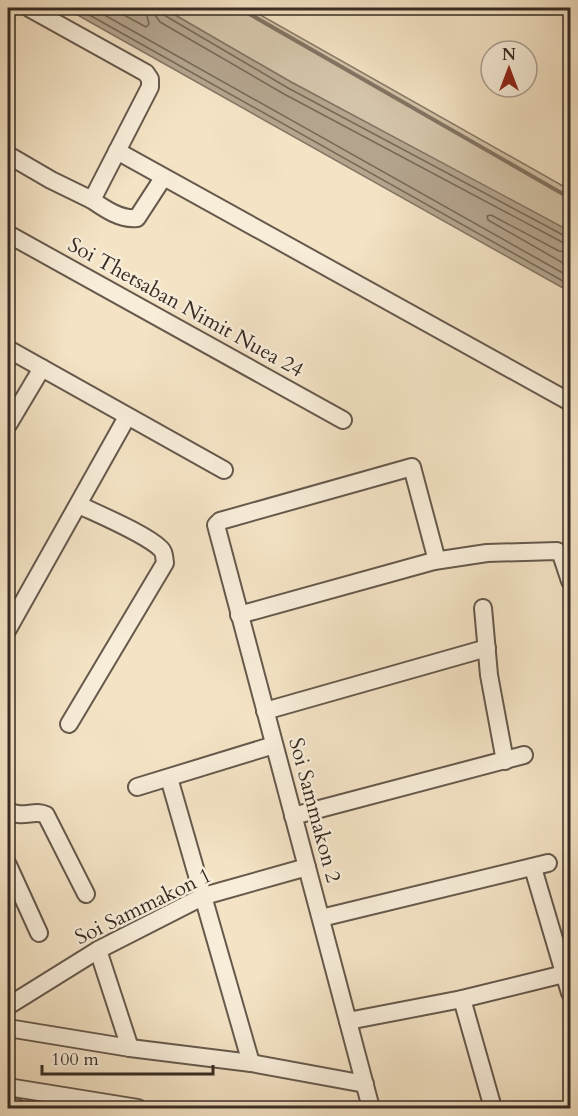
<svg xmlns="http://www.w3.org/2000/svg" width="578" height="1116" font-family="Cardo,serif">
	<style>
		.green { fill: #d4c4a9; stroke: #867866; stroke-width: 1.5 }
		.water { fill: #b4a48e; stroke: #827463; stroke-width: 1.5 }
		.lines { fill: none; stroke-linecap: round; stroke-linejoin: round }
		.shore { stroke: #766858; stroke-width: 1.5 }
		.stream { stroke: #827463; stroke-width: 4 }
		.minor-casing { stroke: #66594c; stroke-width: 20 }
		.minor { stroke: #f8edd9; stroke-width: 16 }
		.labels { text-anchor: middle; stroke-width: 5; stroke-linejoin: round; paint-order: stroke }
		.street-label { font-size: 21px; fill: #372b23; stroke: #f8edd9 }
	</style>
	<rect width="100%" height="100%" fill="#f4e3c5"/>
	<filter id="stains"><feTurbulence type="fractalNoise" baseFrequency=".00333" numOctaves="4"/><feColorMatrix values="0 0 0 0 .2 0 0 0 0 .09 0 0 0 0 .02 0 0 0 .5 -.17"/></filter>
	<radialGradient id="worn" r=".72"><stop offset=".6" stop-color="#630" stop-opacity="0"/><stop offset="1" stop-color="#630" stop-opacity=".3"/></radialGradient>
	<g class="green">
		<path d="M163 8H248L570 190V232L291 82Z"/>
		<path d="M8 1095 103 1108H45L8 1102Z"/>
	</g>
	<path class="water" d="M65 8H163L291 82 568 230 570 232V292Z"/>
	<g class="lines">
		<g class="shore">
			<path d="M77 8 570 285"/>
			<path d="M92 8 570 277"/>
			<path d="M111 8 146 27 149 24 145 8"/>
			<path d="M154 8 155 15 160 22 284 94 562 242 570 244"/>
			<path d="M161 8 164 15 288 88 565 236 570 237"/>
			<path d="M570 253 559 251 491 215 487 216 488 220 570 267"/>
		</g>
		<path class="stream" d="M239 8 570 198"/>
		<defs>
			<g id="minor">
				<path d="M117 151 570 402"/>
				<path d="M8 155 51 180 92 200 150 87V79L146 73 29 8"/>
				<path d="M92 200C105 209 121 220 137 218L163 178"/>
				<path d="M8 234 343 420"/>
				<path d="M8 349 224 470"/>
				<path d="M8 425 42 368"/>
				<path d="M483 608 489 675 505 761"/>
				<path d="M239 615 434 561 487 553 557 551 561 554 570 581"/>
				<path d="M8 629 127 417"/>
				<path d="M265 711 487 648"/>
				<path d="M69 724 165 563C164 558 165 553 161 549 146 534 100 515 79 505"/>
				<path d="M169 778 251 1063"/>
				<path d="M137 787 274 745"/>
				<path d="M8 811C24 819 34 809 46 815L86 894"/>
				<path d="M293 816 524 755"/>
				<path d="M8 865 39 933"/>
				<path d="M533 868 570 993"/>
				<path d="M321 918 548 863"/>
				<path d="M98 950 130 1048"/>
				<path d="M462 999 493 1108"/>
				<path d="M8 1006 98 950 204 896 307 867"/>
				<path d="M348 1021 462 999 564 974"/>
				<path d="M8 1028 130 1048 251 1063 365 1084"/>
				<path d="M8 1087 138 1108"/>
				<path d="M8 1107 17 1108"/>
				<path d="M371 1108 216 525 220 521 412 467 436 557 434 561"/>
			</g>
		</defs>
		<use href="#minor" class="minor-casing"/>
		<use href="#minor" class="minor"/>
	</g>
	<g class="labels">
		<g class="street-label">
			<text transform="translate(186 307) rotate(29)" y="7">Soi Thetsaban Nimit Nuea 24</text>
			<text transform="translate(315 810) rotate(75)" y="7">Soi Sammakon 2</text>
			<text transform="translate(143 906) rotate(-26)" y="7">Soi Sammakon 1</text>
		</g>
	</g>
	<rect width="578" height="1116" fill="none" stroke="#f4e3c5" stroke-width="30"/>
	<rect x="9" y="9" width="560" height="1098" fill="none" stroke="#372b23" stroke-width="3"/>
	<rect x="15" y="15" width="548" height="1086" fill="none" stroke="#372b23" stroke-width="1.5"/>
	<g transform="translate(509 69)"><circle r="28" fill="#f8edd9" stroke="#ab9f90" stroke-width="1.5"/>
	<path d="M0-4.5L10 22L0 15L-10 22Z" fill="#8f2418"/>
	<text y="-9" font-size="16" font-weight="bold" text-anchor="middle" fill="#372b23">N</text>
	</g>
	<path d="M42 1065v9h171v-9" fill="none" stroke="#372b23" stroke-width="3"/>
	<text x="51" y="1065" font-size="18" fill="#372b23" stroke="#f8edd9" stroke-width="4.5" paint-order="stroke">100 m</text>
	<rect width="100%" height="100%" filter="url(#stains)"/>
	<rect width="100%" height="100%" fill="url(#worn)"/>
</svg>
